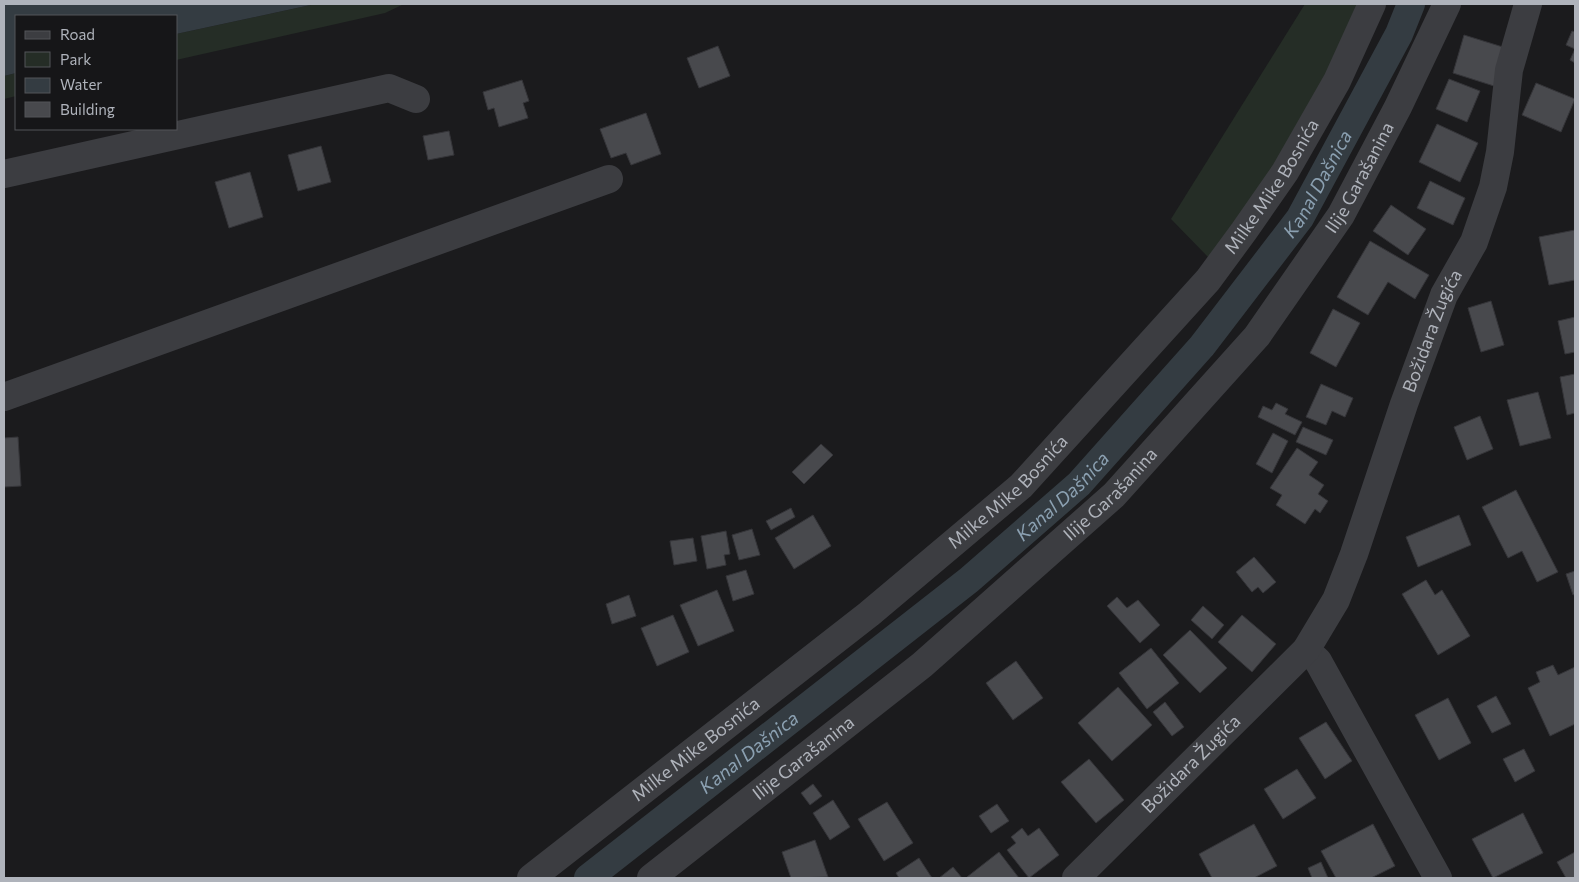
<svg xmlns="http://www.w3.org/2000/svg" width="1579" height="882" font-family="Commissioner,sans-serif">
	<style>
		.green { fill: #252d26 }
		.water { fill: #343c42 }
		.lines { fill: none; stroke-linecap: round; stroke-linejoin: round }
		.canal { stroke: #343c42; stroke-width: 28 }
		.building { fill: #48494d; stroke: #353539 }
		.minor { stroke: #3c3d41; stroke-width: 28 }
		.labels { text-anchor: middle; stroke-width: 4.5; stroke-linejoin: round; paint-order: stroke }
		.street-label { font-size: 18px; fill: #afb3bb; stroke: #161618 }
		.water-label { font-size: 19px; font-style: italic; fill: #8ba0b1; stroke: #161618 }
	</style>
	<rect width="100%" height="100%" fill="#1b1b1d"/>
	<g class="green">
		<path d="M315 4H404L385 13 176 60V34Z"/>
		<path d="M1305 4H1362L1328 79 1232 232 1208 257 1171 219Z"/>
		<path d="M16 73V96L4 99V76Z"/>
	</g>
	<path class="water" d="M4 4H315L176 34V16H16V73L4 76Z"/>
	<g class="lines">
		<path class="canal" id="s1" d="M588 878 969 580 1079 484 1202 346 1300 218 1399 34 1411 4"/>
	</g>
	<g class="building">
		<path d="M1572 31 1575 32V63L1570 60 1575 49 1566 45Z"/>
		<path d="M1464 35 1506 48 1494 86 1453 73Z"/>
		<path d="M718 46 730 76 699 88 687 58Z"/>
		<path d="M1449 79 1480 91 1467 122 1436 109Z"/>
		<path d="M522 80 529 101 523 103 528 118 499 127 494 108 488 110 483 92Z"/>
		<path d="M1536 83 1575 99 1561 132 1522 115Z"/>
		<path d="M646 113 661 154 631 165 626 153 611 158 600 129Z"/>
		<path d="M1437 124 1478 143 1460 182 1419 162Z"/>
		<path d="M449 131 454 155 428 160 423 136Z"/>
		<path d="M321 146 331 182 298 191 288 155Z"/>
		<path d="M250 172 263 217 229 228 215 182Z"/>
		<path d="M1430 181 1465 198 1453 225 1417 208Z"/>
		<path d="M1391 205 1426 229 1408 255 1373 231Z"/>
		<path d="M1575 230V280L1549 285 1539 237Z"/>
		<path d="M1370 241 1429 275 1415 299 1388 282 1368 315 1337 297Z"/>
		<path d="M1491 301 1504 345 1481 352 1468 308Z"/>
		<path d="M1333 309 1360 323 1336 367 1310 353Z"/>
		<path d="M1575 317V352L1565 354 1558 321Z"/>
		<path d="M1575 374V413L1567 415 1560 377Z"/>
		<path d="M1321 384 1353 398 1345 417 1332 411 1326 425 1306 417Z"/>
		<path d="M1538 392 1551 438 1520 446 1507 400Z"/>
		<path d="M1276 403 1288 409 1285 414 1302 422 1295 435 1258 417 1263 406 1272 410Z"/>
		<path d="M1480 416 1493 449 1467 460 1454 427Z"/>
		<path d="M1303 427 1333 440 1326 455 1296 442Z"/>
		<path d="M1273 433 1288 441 1272 473 1256 464Z"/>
		<path d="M18 437 21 486 4 487V438Z"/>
		<path d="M821 444 833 455 804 484 792 472Z"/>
		<path d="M1297 448 1318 462 1309 475 1324 485 1318 494 1328 501 1320 513 1315 509 1305 524 1276 505 1282 495 1270 488Z"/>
		<path d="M1516 490 1558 572 1537 582 1522 551 1508 558 1482 507Z"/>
		<path d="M791 508 795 517 771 530 766 521Z"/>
		<path d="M813 515 831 546 794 569 775 538Z"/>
		<path d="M1459 515 1471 545 1418 567 1406 537Z"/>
		<path d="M752 529 760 555 739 560 732 535Z"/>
		<path d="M726 531 730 554 724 555 726 565 707 569 701 536Z"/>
		<path d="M693 538 697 561 674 565 670 541Z"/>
		<path d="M1254 557 1276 582 1263 593 1258 587 1252 592 1236 572Z"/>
		<path d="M746 570 754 594 733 601 726 576Z"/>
		<path d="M1575 571V594L1573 595 1566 574Z"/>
		<path d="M1426 580 1435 595 1442 590 1470 636 1438 655 1402 594Z"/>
		<path d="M717 590 734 631 698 646 680 605Z"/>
		<path d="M629 595 636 616 612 624 606 604Z"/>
		<path d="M1117 597 1127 608 1138 600 1160 625 1140 643 1107 606Z"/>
		<path d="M1203 606 1224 625 1212 639 1191 620Z"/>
		<path d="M673 615 689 652 657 666 641 628Z"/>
		<path d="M1242 615 1276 644 1252 672 1218 642Z"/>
		<path d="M1190 630 1227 668 1200 693 1163 655Z"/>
		<path d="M1151 648 1179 683 1147 709 1119 673Z"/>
		<path d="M1016 661 1043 698 1013 720 986 683Z"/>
		<path d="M1553 665 1558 675 1575 667V724L1550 736 1528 688 1540 682 1536 672Z"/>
		<path d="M1118 687 1152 725 1112 761 1078 723Z"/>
		<path d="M1496 696 1511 724 1492 733 1477 706Z"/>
		<path d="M1448 698 1471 743 1439 760 1415 715Z"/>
		<path d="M1165 702 1184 727 1172 736 1153 712Z"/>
		<path d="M1326 722 1352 761 1325 779 1299 738Z"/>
		<path d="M1524 749 1535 771 1515 782 1503 759Z"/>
		<path d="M1089 759 1124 800 1096 823 1061 782Z"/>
		<path d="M1297 769 1316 798 1283 819 1264 789Z"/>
		<path d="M813 784 822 796 810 805 801 793Z"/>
		<path d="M833 800 850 827 830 840 813 813Z"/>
		<path d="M887 802 913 843 884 861 858 819Z"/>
		<path d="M997 804 1009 821 991 833 979 816Z"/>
		<path d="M1523 813 1543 853 1493 878 1472 839Z"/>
		<path d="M1254 824 1277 866 1254 878H1212L1199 854Z"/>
		<path d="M1373 824 1395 866 1371 878H1336L1321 851Z"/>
		<path d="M1022 828 1028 836 1039 828 1059 855 1029 878 1007 850 1016 843 1011 837Z"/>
		<path d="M815 840 828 877 791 878 782 852Z"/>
		<path d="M999 852 1019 878H968L967 877Z"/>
		<path d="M1575 852V878H1566L1557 862Z"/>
		<path d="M919 858 932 878H899L896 873Z"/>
		<path d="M1321 862 1328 878H1312L1308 868Z"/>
		<path d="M953 867 962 878H939Z"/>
	</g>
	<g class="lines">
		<g class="minor">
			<path d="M4 174 389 88 416 99"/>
			<path d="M4 397 609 179"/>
			<path d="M1306 650 1318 661 1438 878"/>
			<path id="s2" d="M531 878 869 614 1021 486 1208 280 1244 231 1285 172 1337 81 1372 4"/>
			<path id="s3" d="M651 878 922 665 1114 495 1257 336 1341 215 1398 107 1447 4"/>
			<path id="s4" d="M1076 878 1306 650 1336 600 1354 554 1404 404 1444 295 1474 242 1493 187 1500 152 1509 70 1528 4"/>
		</g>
	</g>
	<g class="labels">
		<g class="street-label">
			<text dy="6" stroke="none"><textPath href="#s3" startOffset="1004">Ilije Garašanina</textPath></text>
			<text dy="6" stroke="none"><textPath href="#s2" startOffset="1019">Milke Mike Bosnića</textPath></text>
			<text dy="6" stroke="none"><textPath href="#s4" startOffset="668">Božidara Žugića</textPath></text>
			<text dy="6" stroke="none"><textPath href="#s2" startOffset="614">Milke Mike Bosnića</textPath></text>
			<text dy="6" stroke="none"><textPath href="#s3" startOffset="599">Ilije Garašanina</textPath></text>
			<text dy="6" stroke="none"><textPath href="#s2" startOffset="209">Milke Mike Bosnića</textPath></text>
			<text dy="6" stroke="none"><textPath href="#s3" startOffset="194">Ilije Garašanina</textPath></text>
			<text dy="6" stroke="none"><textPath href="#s4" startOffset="162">Božidara Žugića</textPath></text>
		</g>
		<g class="water-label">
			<text dy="7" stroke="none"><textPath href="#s1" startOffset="1014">Kanal Dašnica</textPath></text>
			<text dy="7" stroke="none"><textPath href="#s1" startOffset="609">Kanal Dašnica</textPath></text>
			<text dy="7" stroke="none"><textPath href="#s1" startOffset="204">Kanal Dašnica</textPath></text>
		</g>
	</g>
	<rect width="1579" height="882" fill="none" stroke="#afb3bb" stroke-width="10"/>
	<rect x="15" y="15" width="162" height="115" fill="#161618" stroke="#535559"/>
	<rect x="25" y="31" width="25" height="8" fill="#3c3d41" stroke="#535559"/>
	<text x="60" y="40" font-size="15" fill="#afb3bb">Road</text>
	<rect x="25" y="52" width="25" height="15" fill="#252d26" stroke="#535559"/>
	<text x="60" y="65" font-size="15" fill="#afb3bb">Park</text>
	<rect x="25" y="78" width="25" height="15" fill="#343c42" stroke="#535559"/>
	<text x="60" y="90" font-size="15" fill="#afb3bb">Water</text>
	<rect x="25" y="102" width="25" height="15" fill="#48494d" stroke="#535559"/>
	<text x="60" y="115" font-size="15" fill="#afb3bb">Building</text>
</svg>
